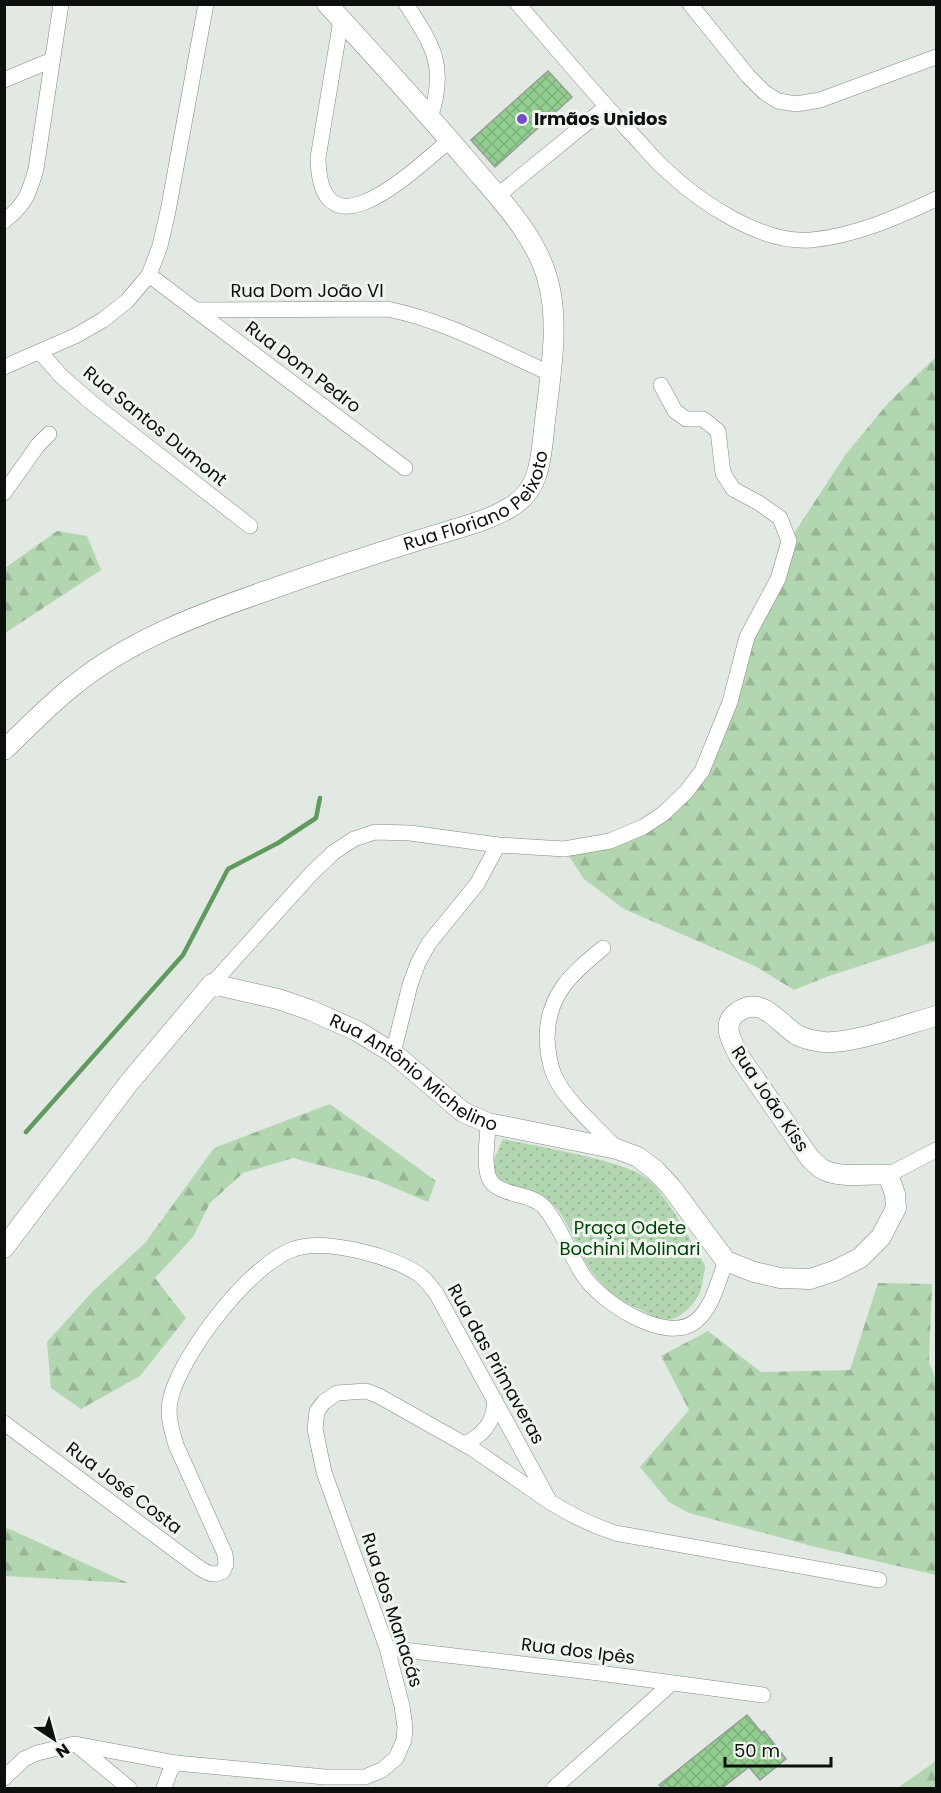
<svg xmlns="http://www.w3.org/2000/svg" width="941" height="1793" font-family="Poppins,sans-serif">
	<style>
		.forest { fill: url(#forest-firs) }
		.park { fill: url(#park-dots) }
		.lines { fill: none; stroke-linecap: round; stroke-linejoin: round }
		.stream { stroke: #609a5f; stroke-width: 4.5 }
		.building { fill: url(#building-cross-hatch); stroke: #979c97; stroke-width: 1.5 }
		.minor-casing { stroke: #848984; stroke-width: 16 }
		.tertiary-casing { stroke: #848984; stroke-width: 21 }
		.minor { stroke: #fff; stroke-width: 15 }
		.tertiary { stroke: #fff; stroke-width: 20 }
		.poi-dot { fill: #754fc9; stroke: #eff5ef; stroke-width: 2 }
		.labels { text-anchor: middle; stroke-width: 6; stroke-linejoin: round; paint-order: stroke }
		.poi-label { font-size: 18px; font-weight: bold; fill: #0d0f0d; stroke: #eff5ef; text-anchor: start }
		.street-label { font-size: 18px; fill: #0d0f0d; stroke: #eff5ef }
		.park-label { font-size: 18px; fill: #004205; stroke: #eff5ef }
	</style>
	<defs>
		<pattern id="forest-firs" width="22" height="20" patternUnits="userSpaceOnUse" patternTransform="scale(1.5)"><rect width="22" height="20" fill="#b2d6b0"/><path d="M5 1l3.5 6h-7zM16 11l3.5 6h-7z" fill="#98b696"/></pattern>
		<pattern id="park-dots" width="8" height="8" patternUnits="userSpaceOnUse" patternTransform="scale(1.5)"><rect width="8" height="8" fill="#b2d6b0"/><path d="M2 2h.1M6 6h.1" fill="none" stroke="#98b696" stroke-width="1.8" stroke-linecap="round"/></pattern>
		<pattern id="building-cross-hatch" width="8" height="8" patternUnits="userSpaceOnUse" patternTransform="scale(1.5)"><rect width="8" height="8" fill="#92ce90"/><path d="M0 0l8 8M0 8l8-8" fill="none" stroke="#7db07b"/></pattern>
	</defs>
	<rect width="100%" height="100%" fill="#e2e8e2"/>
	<g class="forest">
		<path d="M936 357V941L826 977 794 990 755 966 624 909 584 879 564 849 610 841 686 793 789 541 846 454 889 402Z"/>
		<path d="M57 531 87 536 101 570 5 633V568Z"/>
		<path d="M330 1104 436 1181 428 1202 376 1180 293 1158 243 1173 210 1203 193 1237 155 1278 186 1318 140 1376 81 1409 51 1388 47 1342 93 1291 145 1243 214 1148Z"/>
		<path d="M878 1283 932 1284 929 1362 936 1380V1575L812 1546 689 1513 669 1502 640 1467 689 1410 661 1356 708 1331 761 1372 850 1370Z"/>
		<path d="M5 1527 128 1583 5 1576Z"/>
		<path d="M936 1761V1788H900L899 1787Z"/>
	</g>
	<path class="park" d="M503 1139C533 1146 629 1161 649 1180 672 1203 688 1237 705 1265 704 1273 703 1284 700 1292 696 1303 679 1321 666 1320 658 1320 648 1314 641 1310 621 1301 604 1289 591 1271 578 1252 572 1228 558 1210 540 1187 504 1197 491 1166Z"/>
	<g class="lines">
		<path class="stream" d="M26 1132 183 955 228 869 278 843 316 818 320 798"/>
	</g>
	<g class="building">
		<path d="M548 71 572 97 495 167 471 140Z"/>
		<path d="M747 1715 762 1733 764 1731 786 1759 760 1780 749 1767 722 1788H663L659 1785Z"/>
	</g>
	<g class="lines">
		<defs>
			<g id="minor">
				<path d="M406 4C434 47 447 67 430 118"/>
				<path d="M518 4C555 47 591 90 629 131 642 144 653 159 667 171 701 203 762 244 811 240 855 236 898 217 936 199"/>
				<path d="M690 4 748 76 764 92 778 101 796 104 820 100 936 57"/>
				<path d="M341 20 318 158C320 263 416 168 450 140"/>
				<path d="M4 80 52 60"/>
				<path d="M497 196 606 107"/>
				<path d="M4 221C25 205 29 194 36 169L61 4"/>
				<path d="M149 275 405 468"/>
				<path d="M195 310 387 309C444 320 498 350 551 374"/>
				<path d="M40 352 61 376 92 403 250 526"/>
				<path d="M4 367 75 336 103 320 127 301 149 275 160 246 168 211 206 4"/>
				<path d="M4 493 38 445 49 434"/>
				<path d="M603 948C571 974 547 995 547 1039 548 1051 549 1063 554 1075 567 1103 596 1126 617 1149"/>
				<path d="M212 984 311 874 334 852 354 839 375 832 410 833 498 845 564 849 610 841 643 827 663 814 686 792 702 771 730 702 747 637 778 579 789 541 780 518 759 503 733 489 723 473 718 431 703 419H686L675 411 661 385"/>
				<path d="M393 1053 410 985 418 963 429 943 477 884 498 845"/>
				<path d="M488 1123C488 1139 483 1162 489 1178 498 1197 531 1192 544 1207 561 1227 569 1253 583 1275 600 1301 666 1346 696 1321 713 1307 718 1281 726 1261"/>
				<path d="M888 1175 936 1150"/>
				<path d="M4 1423 198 1567C208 1573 213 1577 223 1571L226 1564 225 1554 176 1445C172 1431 167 1416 170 1401 179 1356 251 1263 294 1249 325 1238 395 1256 421 1276 426 1280 431 1287 436 1293L550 1502C571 1515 591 1525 615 1533L879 1580"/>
				<path d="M464 1444C484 1435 494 1422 495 1400"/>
				<path d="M387 1648 599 1673 763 1695"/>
				<path d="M78 1746 129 1788"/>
				<path d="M4 1778 24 1759 37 1753 75 1744 176 1763 325 1777H365L382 1770 396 1758 404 1740 405 1727 402 1706 387 1648 324 1472 315 1429 317 1411 324 1402 337 1393 366 1391 379 1396 473 1449 547 1500"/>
				<path d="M164 1788 170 1771 176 1763"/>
				<path d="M554 1788 672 1683"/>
			</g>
			<g id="tertiary">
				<path id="s1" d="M4 750C27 728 48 706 73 686 130 640 197 615 266 591 297 580 328 569 360 559 390 549 419 540 449 531 469 525 491 519 509 508 542 490 541 454 545 421 550 378 560 324 548 281 537 237 501 200 472 166 425 111 376 57 327 4"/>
				<path id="s2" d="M4 1248 128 1084 212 984 278 999 310 1010 357 1031 393 1053 463 1112 488 1123 617 1149 638 1157 655 1170 671 1187 726 1261 754 1272 780 1278 810 1279 834 1271 860 1258 881 1237 896 1208 895 1194 888 1175C868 1173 843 1179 824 1170 819 1168 813 1161 809 1157L739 1056C733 1043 721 1026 735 1014 761 993 777 1022 797 1035 805 1039 815 1041 824 1042 853 1044 907 1024 936 1016"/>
			</g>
		</defs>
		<use href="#minor" class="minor-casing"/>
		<use href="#tertiary" class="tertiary-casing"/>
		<use href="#minor" class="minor"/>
		<use href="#tertiary" class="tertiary"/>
	</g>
	<circle class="poi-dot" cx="522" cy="119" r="6"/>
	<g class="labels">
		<g class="poi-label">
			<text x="534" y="125">Irmãos Unidos</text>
		</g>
		<g class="street-label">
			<text x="307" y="297">Rua Dom João Vl</text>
			<text transform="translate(303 367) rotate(37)" y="6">Rua Dom Pedro</text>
			<text transform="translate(155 426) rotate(39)" y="6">Rua Santos Dumont</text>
			<text dy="6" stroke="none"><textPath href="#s1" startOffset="546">Rua Floriano Peixoto</textPath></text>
			<text dy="6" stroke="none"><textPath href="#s2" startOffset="560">Rua Antônio Michelino</textPath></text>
			<text transform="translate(770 1099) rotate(56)" y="6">Rua João Kiss</text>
			<text transform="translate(496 1364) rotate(61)" y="6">Rua das Primaveras</text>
			<text transform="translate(124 1488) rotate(37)" y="6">Rua José Costa</text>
			<text transform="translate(392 1610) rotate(72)" y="6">Rua dos Manacás</text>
			<text transform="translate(578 1651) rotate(7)" y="6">Rua dos Ipês</text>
		</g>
		<g class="park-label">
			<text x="630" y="1234">Praça Odete<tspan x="630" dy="21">Bochini Molinari</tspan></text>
		</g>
	</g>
	<rect width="941" height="1793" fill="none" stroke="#0d0f0d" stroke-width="12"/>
	<g transform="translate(54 1739) rotate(144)" stroke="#eff5ef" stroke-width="4.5" paint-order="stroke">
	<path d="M0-4.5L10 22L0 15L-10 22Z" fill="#0d0f0d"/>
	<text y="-9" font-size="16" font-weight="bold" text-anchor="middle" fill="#0d0f0d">N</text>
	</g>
	<path d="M725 1757v9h106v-9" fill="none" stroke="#0d0f0d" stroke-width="3"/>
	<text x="734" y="1757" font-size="18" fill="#0d0f0d" stroke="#eff5ef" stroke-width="4.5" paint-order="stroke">50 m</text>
</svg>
